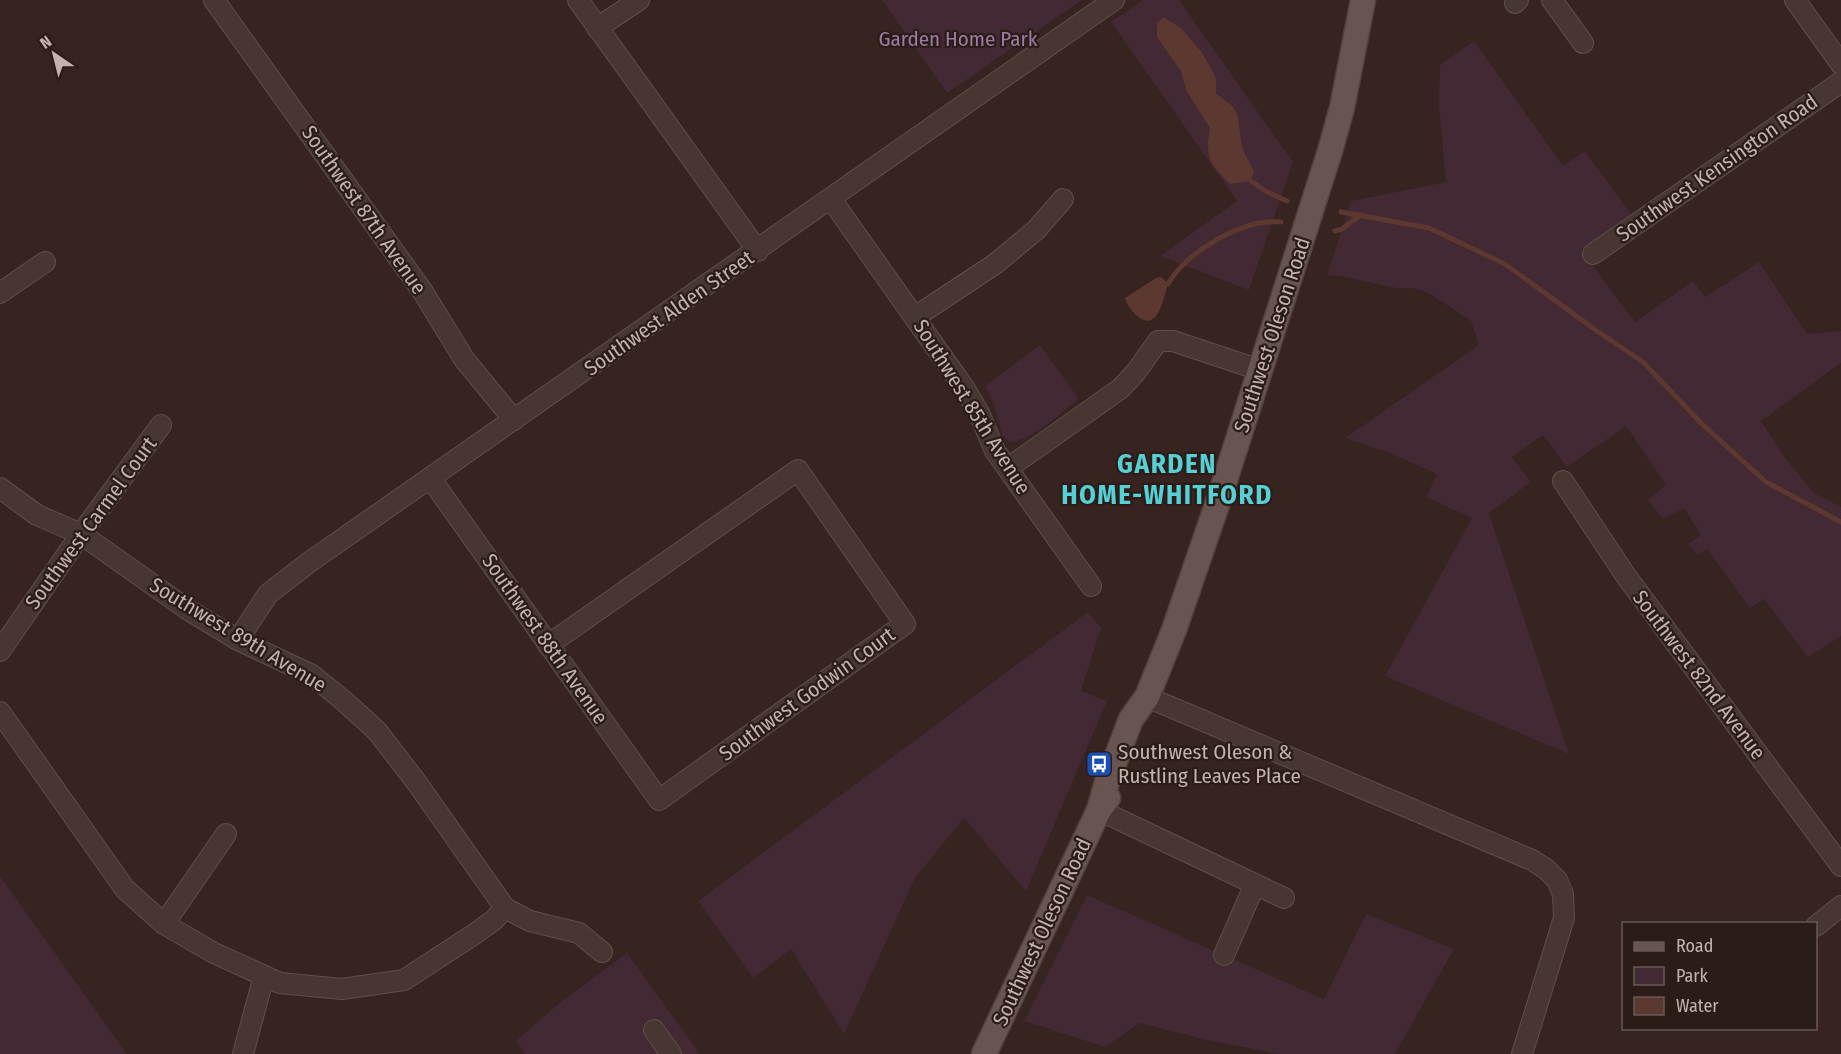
<svg xmlns="http://www.w3.org/2000/svg" width="1841" height="1054" font-family="'Fira Sans Condensed',sans-serif">
	<style>
		.green { fill: #422934 }
		.water { fill: #5d3830 }
		.lines { fill: none; stroke-linecap: round; stroke-linejoin: round }
		.stream { stroke: #5d3830; stroke-width: 5 }
		.minor-casing { stroke: #5f4f4a; stroke-width: 22 }
		.major-casing { stroke: #51403c; stroke-width: 27 }
		.minor { stroke: #473632; stroke-width: 20 }
		.major { stroke: #685450; stroke-width: 24 }
		.labels { text-anchor: middle; stroke-width: 4.5; stroke-linejoin: round; paint-order: stroke }
		.park-label { font-size: 21px; fill: #9e7ba5; stroke: #2b1c18 }
		.street-label { font-size: 21px; fill: #c4b2ac; stroke: #2b1c18 }
		.poi-label { font-size: 21px; fill: #c4b2ac; stroke: #2b1c18; text-anchor: start }
		.district-label { font-size: 27px; font-weight: bold; letter-spacing: 1.5px; fill: #56cfd5; stroke: #2b1c18 }
	</style>
	<rect width="100%" height="100%" fill="#37231f"/>
	<g class="green">
		<path d="M882 0H1082L947 93Z"/>
		<path d="M1143 0H1179L1293 162 1249 290 1160 256 1237 201 1111 22Z"/>
		<path d="M1474 41 1563 166 1585 151 1631 214 1581 250 1635 322 1693 281 1705 297 1759 262 1807 334 1841 331V363L1761 421 1785 458 1814 493 1841 507V636L1808 657 1764 599 1750 608 1707 549 1697 555 1688 544 1701 535 1684 508 1663 519 1648 500 1666 485 1626 426 1567 467 1543 435 1512 457 1531 482 1489 513 1569 754 1385 676 1472 518 1426 497 1437 474 1387 452 1345 438 1479 345 1471 321 1427 292 1412 288H1396L1345 277 1327 275 1351 201 1446 182 1439 106 1440 65Z"/>
		<path d="M1040 345 1079 399C1060 413 1032 441 1009 442L1002 435 994 404 985 386Z"/>
		<path d="M1088 612 1101 628 1081 691 1107 701 1026 891 964 818 915 878 844 1034 791 949 753 978 698 901Z"/>
		<path d="M0 876 127 1054H0Z"/>
		<path d="M1087 895 1324 999 1366 914 1454 949 1395 1054H1278L1203 1039 1140 1023 1105 1047 1024 1021Z"/>
		<path d="M627 953 700 1054H525L516 1041 561 1002Z"/>
	</g>
	<g class="water">
		<path d="M1163 17 1181 28 1203 54 1216 78V94C1242 111 1237 113 1241 141 1242 151 1250 162 1254 172L1251 181 1230 184C1209 163 1205 158 1210 128L1186 90 1181 71 1157 37V24Z"/>
		<path d="M1161 277 1168 284C1165 293 1162 309 1156 316 1145 330 1128 309 1125 298L1156 278Z"/>
	</g>
	<g class="lines">
		<g class="stream">
			<path d="M1251 181 1267 192 1287 201"/>
			<path d="M1341 212 1429 228 1505 264 1597 331 1643 362 1702 424 1766 482 1841 522"/>
			<path d="M1335 231 1342 229 1360 215"/>
			<path d="M1168 284C1186 252 1243 218 1281 222"/>
		</g>
		<defs>
			<g id="minor">
				<path d="M214 0 423 292 464 359 514 420"/>
				<path d="M578 0 758 251"/>
				<path d="M1552 0 1583 43"/>
				<path d="M1795 0 1841 64"/>
				<path d="M1515 3 1518 0"/>
				<path d="M597 28 639 0"/>
				<path d="M831 199 965 389 979 413 995 451 1091 586"/>
				<path d="M1593 254 1841 82"/>
				<path d="M0 293 45 262"/>
				<path d="M915 317 995 264 1036 230 1063 199"/>
				<path d="M1008 468 1120 389 1136 372 1158 341H1173L1260 370"/>
				<path d="M431 479 659 800 905 624 798 470 548 645"/>
				<path d="M1563 481 1626 576 1841 866"/>
				<path d="M0 488 37 515 81 534 187 609 238 640 312 675 344 701 377 731 417 783 505 908 530 921 579 933 602 952"/>
				<path d="M238 640 268 594 311 561 1114 0"/>
				<path d="M0 651 81 534 161 425"/>
				<path d="M1147 697 1532 860 1546 869 1557 880 1563 894 1564 918 1522 1054"/>
				<path d="M0 712 125 889 164 924 214 953 280 983 342 989 404 980 473 935 494 920 505 908"/>
				<path d="M1099 810 1284 898"/>
				<path d="M164 924 226 834"/>
				<path d="M1816 926 1841 906"/>
				<path d="M1224 955 1255 884"/>
				<path d="M654 1030 671 1054"/>
				<path d="M243 1054 264 976"/>
			</g>
			<g id="major">
				<path d="M1099 810 1107 782 1131 719 1147 697 1174 630 1219 499 1330 151 1342 108 1363 0"/>
				<path d="M984 1054 1099 810 1108 798"/>
			</g>
		</defs>
		<use href="#minor" class="minor-casing"/>
		<use href="#major" class="major-casing"/>
		<use href="#minor" class="minor"/>
		<use href="#major" class="major"/>
	</g>
	<defs>
		<symbol id="bus-square" viewBox="-11 -11 22 22"><rect x="-9" y="-9" width="18" height="18" rx="4" fill="#1a4fb4" stroke="#2b1c18"/><path d="M-5-6H5V4H4V6H2V4H-2V6H-4V4H-5ZM-3.5-4V0h7V-4ZM-3.5 1.2v1.5H-2V1.2ZM2 1.2v1.5H3.5V1.2Z" fill="#fff"/></symbol>
	</defs>
	<g fill-rule="evenodd">
		<use href="#bus-square" x="1084" y="749" width="30" height="30"/>
	</g>
	<g class="labels">
		<g class="park-label">
			<text x="958" y="46">Garden Home Park</text>
		</g>
		<g class="street-label">
			<text transform="translate(1717 168) rotate(-35)" y="7">Southwest Kensington Road</text>
			<text transform="translate(364 210) rotate(55)" y="7">Southwest 87th Avenue</text>
			<text transform="translate(669 313) rotate(-35)" y="7">Southwest Alden Street</text>
			<text transform="translate(1272 335) rotate(-72)" y="7">Southwest Oleson Road</text>
			<text transform="translate(972 407) rotate(58)" y="7">Southwest 85th Avenue</text>
			<text transform="translate(91 523) rotate(-54)" y="7">Southwest Carmel Court</text>
			<text transform="translate(238 635) rotate(31)" y="7">Southwest 89th Avenue</text>
			<text transform="translate(545 639) rotate(55)" y="7">Southwest 88th Avenue</text>
			<text transform="translate(1699 675) rotate(53)" y="7">Southwest 82nd Avenue</text>
			<text transform="translate(807 694) rotate(-36)" y="7">Southwest Godwin Court</text>
			<text transform="translate(1042 932) rotate(-65)" y="7">Southwest Oleson Road</text>
		</g>
		<g class="poi-label">
			<text x="1118" y="759">Southwest Oleson &amp;<tspan x="1118" dy="24">Rustling Leaves Place</tspan></text>
		</g>
		<g class="district-label">
			<text x="1167" y="473">GARDEN<tspan x="1167" dy="31">HOME-WHITFORD</tspan></text>
		</g>
	</g>
	<rect x="1622" y="922" width="195" height="108" fill="#2b1c18" stroke="#685853" stroke-width="1.5"/>
	<rect x="1634" y="942" width="30" height="9" fill="#685450" stroke="#685853" stroke-width="1.5"/>
	<text x="1676" y="952" font-size="18" fill="#c4b2ac">Road</text>
	<rect x="1634" y="967" width="30" height="18" fill="#422934" stroke="#685853" stroke-width="1.5"/>
	<text x="1676" y="982" font-size="18" fill="#c4b2ac">Park</text>
	<rect x="1634" y="997" width="30" height="18" fill="#5d3830" stroke="#685853" stroke-width="1.5"/>
	<text x="1676" y="1012" font-size="18" fill="#c4b2ac">Water</text>
	<g transform="translate(54 54) rotate(325)" stroke="#2b1c18" stroke-width="4.5" paint-order="stroke">
	<path d="M0-4.5L10 22L0 15L-10 22Z" fill="#c4b2ac"/>
	<text y="-9" font-size="16" font-weight="bold" text-anchor="middle" fill="#c4b2ac">N</text>
	</g>
</svg>
